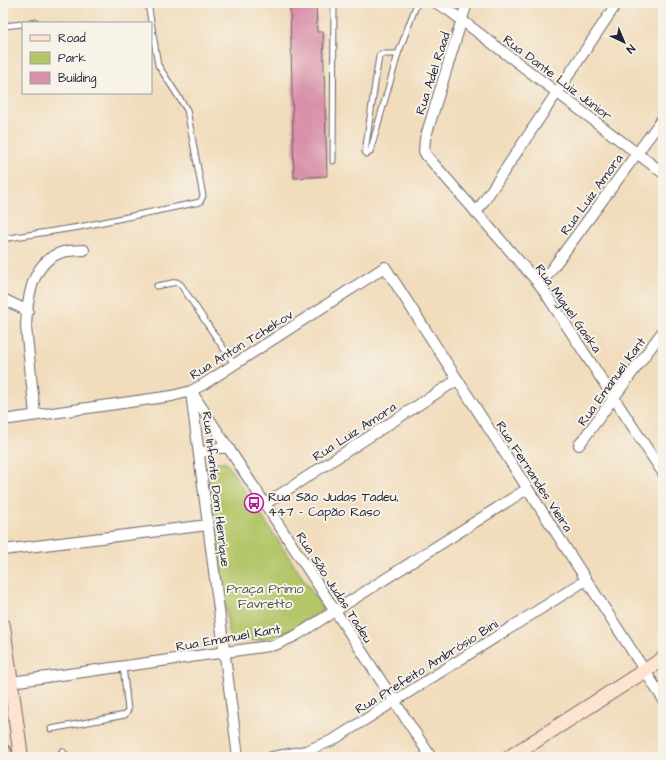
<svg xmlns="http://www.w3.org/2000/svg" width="666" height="760" font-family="'Architects Daughter',sans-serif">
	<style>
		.green { fill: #b3c669; stroke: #6a7452 }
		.building { fill: #d891a9 }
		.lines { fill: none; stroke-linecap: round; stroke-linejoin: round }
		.service-casing { stroke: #6a6368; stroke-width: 7 }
		.minor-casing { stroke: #6a6368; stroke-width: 12 }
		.secondary-casing { stroke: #6a6368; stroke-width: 16 }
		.trunk-casing { stroke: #6a6368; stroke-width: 19 }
		.service { stroke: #fff; stroke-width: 5 }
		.minor { stroke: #fff; stroke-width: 10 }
		.secondary { stroke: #fde4d0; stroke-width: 14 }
		.trunk { stroke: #f9bc8a; stroke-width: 17 }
		.labels { text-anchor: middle; stroke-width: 4; stroke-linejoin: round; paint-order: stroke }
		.street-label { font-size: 13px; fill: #22223b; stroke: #f7f3e8 }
		.poi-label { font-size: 13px; fill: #22223b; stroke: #f7f3e8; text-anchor: start }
		.park-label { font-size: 13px; fill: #4e5349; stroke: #f7f3e8 }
	</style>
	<rect width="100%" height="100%" fill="#f7f3e8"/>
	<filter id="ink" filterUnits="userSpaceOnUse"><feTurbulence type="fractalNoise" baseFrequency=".025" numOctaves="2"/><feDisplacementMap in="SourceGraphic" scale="8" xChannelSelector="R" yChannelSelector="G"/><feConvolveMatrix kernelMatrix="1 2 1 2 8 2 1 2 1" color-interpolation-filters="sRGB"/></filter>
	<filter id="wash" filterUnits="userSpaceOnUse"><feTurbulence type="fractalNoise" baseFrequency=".012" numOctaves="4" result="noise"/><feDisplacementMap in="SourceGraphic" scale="16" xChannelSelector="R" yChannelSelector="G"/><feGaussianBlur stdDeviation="0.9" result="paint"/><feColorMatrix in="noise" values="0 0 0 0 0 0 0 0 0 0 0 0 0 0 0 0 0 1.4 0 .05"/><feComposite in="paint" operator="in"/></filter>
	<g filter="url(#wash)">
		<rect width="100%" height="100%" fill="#f1dcbb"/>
		<path class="green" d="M225 461 324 610 295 628 282 634 265 639 230 643 208 464Z"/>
		<g id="blocks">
			<path class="building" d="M290 3H316L317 32H323L327 176 294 178Z"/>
		</g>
	</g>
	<g filter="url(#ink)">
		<use href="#blocks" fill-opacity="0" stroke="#6a6368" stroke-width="1"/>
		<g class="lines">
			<defs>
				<g id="service">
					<path d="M30 23 36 22"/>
					<path d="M3 26 23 24"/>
					<path d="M398 54H381L379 56 365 152 367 154 370 152 398 54 417 3"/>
					<path d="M333 161 334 3"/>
					<path d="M3 236 9 238 79 227 200 202 203 196 187 110 158 65 148 3"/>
					<path d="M157 286 177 282 181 285 234 364"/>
					<path d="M51 729 125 715 128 710 123 666"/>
					<path d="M62 751 68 757"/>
				</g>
				<g id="minor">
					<path d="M436 3 447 9 663 173"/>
					<path d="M467 3 425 139 424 151 426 155 540 285 663 473"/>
					<path d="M476 213 617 3"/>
					<path d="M540 285 663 118"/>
					<path d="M3 299 28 311"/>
					<path d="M191 391 431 757"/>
					<path d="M191 393 238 757"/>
					<path d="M35 415 26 327C27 301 31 263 60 253 67 250 76 251 84 250"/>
					<path d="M3 420 172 396 191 391 204 384 385 267 663 699"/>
					<path d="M579 445 663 331"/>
					<path d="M199 453 218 448H229"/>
					<path d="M265 504 457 380"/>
					<path d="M3 550 208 525"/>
					<path d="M11 682 262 647 275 645 297 635 527 489"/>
					<path d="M272 757 306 751 333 740 586 580"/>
				</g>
				<g id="secondary">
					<path d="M3 626 21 757"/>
					<path d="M510 757 663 659"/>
				</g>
				<path id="trunk" d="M3 753 5 757"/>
			</defs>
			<use href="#service" class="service-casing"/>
			<use href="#minor" class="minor-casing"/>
			<use href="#secondary" class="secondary-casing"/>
			<use href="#trunk" class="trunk-casing"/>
			<use href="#service" class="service"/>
			<use href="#minor" class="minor"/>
			<use href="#secondary" class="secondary"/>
			<use href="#trunk" class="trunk"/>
		</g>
	</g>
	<defs>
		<symbol id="bus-ring" viewBox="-11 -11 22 22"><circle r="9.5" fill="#f7f3e8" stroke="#b5179e" stroke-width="1.5"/><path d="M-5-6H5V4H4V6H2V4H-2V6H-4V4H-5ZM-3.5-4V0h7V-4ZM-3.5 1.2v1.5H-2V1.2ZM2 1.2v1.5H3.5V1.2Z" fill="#b5179e"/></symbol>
	</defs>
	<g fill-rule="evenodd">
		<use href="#bus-ring" x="243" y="492" width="22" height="22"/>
	</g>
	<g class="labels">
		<g class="street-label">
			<text transform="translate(432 73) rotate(-72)" y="5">Rua Adel Raad</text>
			<text transform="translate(558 77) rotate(37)" y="5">Rua Dante Luiz Júnior</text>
			<text transform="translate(591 194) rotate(-54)" y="5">Rua Luiz Amora</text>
			<text transform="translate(569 308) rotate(55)" y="5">Rua Miguel Gaska</text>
			<text transform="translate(241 344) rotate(-32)" y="5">Rua Anton Tchekov</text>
			<text transform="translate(611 381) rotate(-54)" y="5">Rua Emanuel Kant</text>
			<text transform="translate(354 431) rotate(-33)" y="5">Rua Luiz Amora</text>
			<text transform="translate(535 476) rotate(57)" y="5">Rua Fernandes Vieira</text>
			<text transform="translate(217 489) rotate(83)" y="5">Rua Infante Dom Henrique</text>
			<text transform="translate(335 587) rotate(57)" y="5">Rua São Judas Tadeu</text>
			<text transform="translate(228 637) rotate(-10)" y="5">Rua Emanuel Kant</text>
			<text transform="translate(426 666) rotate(-32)" y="5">Rua Prefeito Ambrósio Bini</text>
		</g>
		<g class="poi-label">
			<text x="268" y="501">Rua São Judas Tadeu,<tspan x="268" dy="15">447 - Capão Raso</tspan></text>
		</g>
		<g class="park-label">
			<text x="265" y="593">Praça Primo<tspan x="265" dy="15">Favretto</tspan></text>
		</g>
	</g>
	<rect width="666" height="760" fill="none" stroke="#f7f3e8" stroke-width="16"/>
	<rect x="22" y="22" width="130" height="72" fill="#f7f3e8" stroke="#a29fa3"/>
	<rect x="30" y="35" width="20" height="6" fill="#fde4d0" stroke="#a29fa3"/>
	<text x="58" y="42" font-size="12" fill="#22223b">Road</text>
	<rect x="30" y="52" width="20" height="12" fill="#b3c669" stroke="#a29fa3"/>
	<text x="58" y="62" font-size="12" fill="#22223b">Park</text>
	<rect x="30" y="72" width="20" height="12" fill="#d891a9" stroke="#a29fa3"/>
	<text x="58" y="82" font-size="12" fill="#22223b">Building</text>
	<g transform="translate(624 42) rotate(136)" stroke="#f7f3e8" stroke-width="3" paint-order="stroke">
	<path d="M0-3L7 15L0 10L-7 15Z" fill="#22223b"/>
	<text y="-6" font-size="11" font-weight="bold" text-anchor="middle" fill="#22223b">N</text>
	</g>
</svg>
